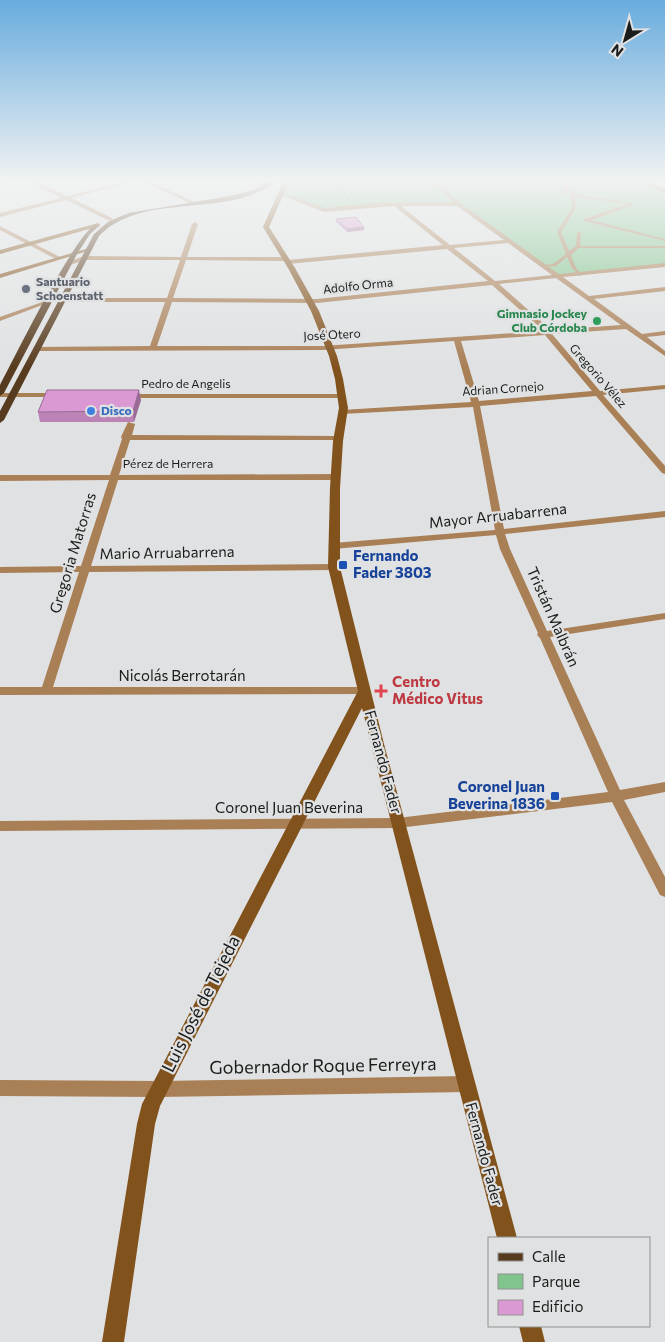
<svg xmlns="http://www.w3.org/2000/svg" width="665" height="1342" font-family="Commissioner,sans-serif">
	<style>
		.green { fill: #81c58d }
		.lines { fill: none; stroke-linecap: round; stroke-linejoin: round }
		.pedestrian { fill: #a97f56; fill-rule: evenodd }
		.minor { fill: #a97f56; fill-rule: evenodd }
		.secondary { fill: #82521c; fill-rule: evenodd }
		.primary { fill: #573b1e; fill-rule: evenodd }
		.wall { fill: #bc84b6 }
		.shaded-wall { fill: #996b94 }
		.building { fill: #db99d4; stroke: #996b94 }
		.worship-dot { fill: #6b7280; stroke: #e0e1e2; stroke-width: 2 }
		.leisure-dot { fill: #2e9e5b; stroke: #e0e1e2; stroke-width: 2 }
		.shop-dot { fill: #3f7fe0; stroke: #e0e1e2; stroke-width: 2 }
		.transit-dot { fill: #1a4fb4; stroke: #e0e1e2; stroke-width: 2 }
		.health-dot { fill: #e0444e; stroke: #e0e1e2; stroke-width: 2 }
		.labels { text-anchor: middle; stroke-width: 4.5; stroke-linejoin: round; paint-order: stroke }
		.far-worship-label { font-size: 12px; font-weight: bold; fill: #5b616d; stroke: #e0e1e2; text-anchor: start }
		.far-street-label { font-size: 12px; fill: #1a1b1b; stroke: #e0e1e2 }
		.far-leisure-label { font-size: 12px; font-weight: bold; fill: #27864d; stroke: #e0e1e2; text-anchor: end }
		.far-shop-label { font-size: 12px; font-weight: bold; fill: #366cbe; stroke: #e0e1e2; text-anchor: start }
		.street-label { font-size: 15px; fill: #1a1b1b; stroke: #e0e1e2 }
		.transit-label { font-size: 15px; font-weight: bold; fill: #164399; stroke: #e0e1e2; text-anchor: start }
		.health-label { font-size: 15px; font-weight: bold; fill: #be3a42; stroke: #e0e1e2; text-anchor: start }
		.near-street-label { font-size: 18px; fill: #1a1b1b; stroke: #e0e1e2 }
	</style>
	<rect width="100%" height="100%" fill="#e0e1e2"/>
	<path class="green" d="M287 180H642L665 191V265L562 277 458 204 375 205 319 209 281 194Z"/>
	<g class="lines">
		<g class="pedestrian">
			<path d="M569 180H573L566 193 570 194V190L572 189 574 190 575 194 636 204 591 220 665 239V241L584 221V219L628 204 575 197 576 208 561 232 569 251 576 246 577 233 579 232 581 233 580 246H665V248H579L571 255 576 268 582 275 580 276 572 268 567 257 556 266 543 267V265L553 264 566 254 557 232 572 208 571 196 561 194Z"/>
			<path d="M337 185H339L351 201H349Z"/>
		</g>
		<g class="minor">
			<path d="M0 180H11L0 184Z"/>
			<path d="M26 180H32L67 196 132 180H146L195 202 190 203 140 180 71 198 112 218V220H108L66 200 0 217V213L61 198Z"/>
			<path d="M255 180H262L266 182 263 184Z"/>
			<path d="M429 180H435L460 203 559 274 665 263V267L563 277 589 296 665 287V291L594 299 642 334 665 331V335L647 337 665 351V356L626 329 552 334 600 391 665 385V389L603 395 665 466V474L662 473 596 396 480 406 504 529 665 511V517L505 534 510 549 547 631 665 613V619L550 637 620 790 665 782V792L624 800 665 877V897L660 895 612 802 398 828 0 831V821L398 818 608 792 540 638 537 635 538 633 500 549 496 535 333 549 328 546 333 543 495 530 473 407 342 414 338 412 342 410 471 402 454 341 322 350 37 351 33 349 37 347 150 346 165 302H63L51 294 56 293 64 298H167L180 260H85L70 265 67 263 68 262 84 256 181 257 192 224 195 222 198 224 187 257H286L288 260 443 245 394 206 324 212 278 194 283 193 325 208 375 203 453 202ZM401 206H457L504 240 450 245ZM508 243 552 275 495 281 454 248ZM447 249 488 281 317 299 173 298 186 260 286 261V263L288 264ZM556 278 621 325 551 330 499 284ZM492 285 544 331 322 346H157L172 302 317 303ZM545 335 592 391 479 401 461 341Z"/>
			<path d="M0 226 60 257 61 258 56 259 0 230Z"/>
			<path d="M48 300 53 301 0 321V317Z"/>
			<path d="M0 393H61L65 395 61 397H0Z"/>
			<path d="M121 394H341L345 396 341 398H121Z"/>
			<path d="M128 422 135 424 132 435 338 436 342 438 338 440H130L119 475 336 474 340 477 336 480H118L91 566 334 564 339 567 334 570 89 572 53 687H364L368 688 370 691 368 694 0 695V687H42L79 572 0 573V567L81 566 109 480 0 481V475H110L122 439 121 437Z"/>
			<path d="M466 1076 472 1078 474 1084 472 1090 466 1092 158 1097 0 1096V1080L158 1081Z"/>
		</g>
		<g class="secondary">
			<path d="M284 180H290L269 227 295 268 319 311 337 356 343 379 348 408 343 441 340 488V567L384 744 517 1238H497L362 708 160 1106 155 1124 124 1342H102L137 1124 142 1104 358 691 328 567 330 488 333 441 339 408 335 379 329 356 311 311 288 268 263 227Z"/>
			<path d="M639 180H646L665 189V193Z"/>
			<path d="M98 223 100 224V226L0 254V250Z"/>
			<path d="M86 249 91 250 0 278V274Z"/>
			<path d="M519 1326H541L545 1342H523Z"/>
		</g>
		<g class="primary">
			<path d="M271 180H278C232 217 163 195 114 224 108 227 103 232 99 236L4 420 0 423V411L94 234 109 221 129 213 230 196 253 190Z"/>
			<path d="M96 224 99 226 90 234 77 254 4 393 0 396V385C15 357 75 234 96 224Z"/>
		</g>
	</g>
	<g class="wall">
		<path d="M336 219 364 227V230L347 232 336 222Z"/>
		<path d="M141 400 134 422H40L38 412Z"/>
	</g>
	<g class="shaded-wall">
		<path d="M364 227V230L347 232V229Z"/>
		<path d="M139 390 141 400 134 422 133 411Z"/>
	</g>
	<g class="building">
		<path d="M356 217 364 227 347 229 336 219Z"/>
		<path d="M47 390H139L133 411 38 412Z"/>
	</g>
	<linearGradient id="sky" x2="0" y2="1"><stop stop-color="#68acde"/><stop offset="0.49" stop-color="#f1f2f2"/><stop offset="1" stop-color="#f1f2f2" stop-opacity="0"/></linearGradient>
	<rect width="665" height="368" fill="url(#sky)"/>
	<circle class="worship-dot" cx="26" cy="289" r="5"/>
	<circle class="leisure-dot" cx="597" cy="321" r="5"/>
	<circle class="shop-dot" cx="91" cy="411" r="5"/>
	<g class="transit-dot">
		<rect x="338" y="560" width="10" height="10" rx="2.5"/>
		<rect x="550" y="791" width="10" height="10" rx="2.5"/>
	</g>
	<path class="health-dot" d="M378.5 683.5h5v5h5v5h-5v5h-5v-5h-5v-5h5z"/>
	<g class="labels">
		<g class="far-worship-label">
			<text x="36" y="286">Santuario<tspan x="36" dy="14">Schoenstatt</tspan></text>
		</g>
		<g class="far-street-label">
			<text transform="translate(358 286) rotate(-6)" y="4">Adolfo Orma</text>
			<text transform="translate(332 335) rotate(-3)" y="4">José Otero</text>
			<text transform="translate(598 376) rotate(49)" y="4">Gregorio Vélez</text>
			<text x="186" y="388">Pedro de Angelis</text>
			<text transform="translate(503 389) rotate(-4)" y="4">Adrian Cornejo</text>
			<text x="168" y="468">Pérez de Herrera</text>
		</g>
		<g class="far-leisure-label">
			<text x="587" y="318">Gimnasio Jockey<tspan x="587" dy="14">Club Córdoba</tspan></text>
		</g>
		<g class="far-shop-label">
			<text x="101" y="415">Disco</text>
		</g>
		<g class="street-label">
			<text transform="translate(498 516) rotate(-6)" y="5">Mayor Arruabarrena</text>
			<text transform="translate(73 553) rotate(-73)" y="5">Gregoria Matorras</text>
			<text transform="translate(167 553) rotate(-1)" y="5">Mario Arruabarrena</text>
			<text transform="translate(553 617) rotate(66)" y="5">Tristán Malbrán</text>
			<text x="182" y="681">Nicolás Berrotarán</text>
			<text transform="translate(383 762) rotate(75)" y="5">Fernando Fader</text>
			<text x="289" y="813">Coronel Juan Beverina</text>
			<text transform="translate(484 1154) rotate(75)" y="5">Fernando Fader</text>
		</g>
		<g class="transit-label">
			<text x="353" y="561">Fernando<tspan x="353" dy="17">Fader 3803</tspan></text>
			<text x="545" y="792" text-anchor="end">Coronel Juan<tspan x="545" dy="17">Beverina 1836</tspan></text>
		</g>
		<g class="health-label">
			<text x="392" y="687">Centro<tspan x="392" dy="17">Médico Vitus</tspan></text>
		</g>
		<g class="near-street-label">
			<text transform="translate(201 1004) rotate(-63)" y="6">Luis José de Tejeda</text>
			<text transform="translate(323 1066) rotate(-1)" y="6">Gobernador Roque Ferreyra</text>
		</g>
	</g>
	<rect x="488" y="1237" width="162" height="90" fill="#e0e1e2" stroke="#919292"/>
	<rect x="498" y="1253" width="25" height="8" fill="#573b1e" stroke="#919292"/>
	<text x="532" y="1262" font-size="15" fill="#1a1b1b">Calle</text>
	<rect x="498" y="1274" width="25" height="15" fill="#81c58d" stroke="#919292"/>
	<text x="532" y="1287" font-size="15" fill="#1a1b1b">Parque</text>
	<rect x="498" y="1300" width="25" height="15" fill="#db99d4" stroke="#919292"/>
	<text x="532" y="1312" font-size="15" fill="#1a1b1b">Edificio</text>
	<g transform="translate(625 40) rotate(217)" stroke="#e0e1e2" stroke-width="4" paint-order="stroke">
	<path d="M0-4L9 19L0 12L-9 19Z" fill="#1a1b1b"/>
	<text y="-8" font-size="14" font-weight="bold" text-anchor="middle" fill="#1a1b1b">N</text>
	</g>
</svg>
